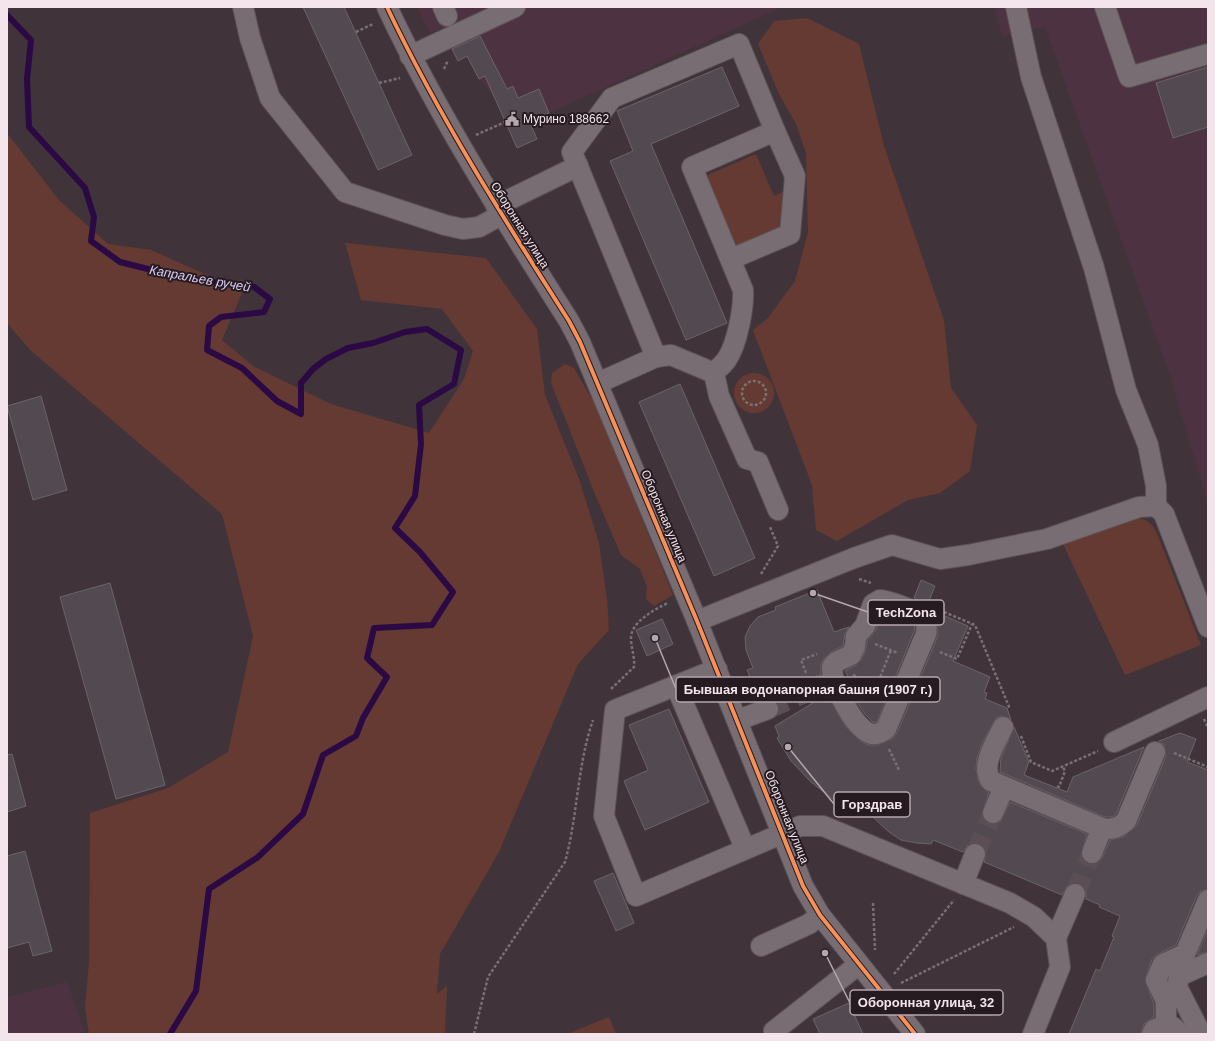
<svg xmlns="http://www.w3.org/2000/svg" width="1215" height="1041" font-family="Helvetica,sans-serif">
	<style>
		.built { fill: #4d3341 }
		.green { fill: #643a33 }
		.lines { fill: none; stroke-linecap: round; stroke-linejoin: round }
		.stream { stroke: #2a0944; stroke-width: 6 }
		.building { fill: #534a51; stroke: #6c6369 }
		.minor-tunnel { stroke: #5b4f55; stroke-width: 20; stroke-dasharray: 20 10; stroke-linecap: butt }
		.minor-casing { stroke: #5c5256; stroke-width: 22 }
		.path { stroke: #797074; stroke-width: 2.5; stroke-dasharray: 3 2; stroke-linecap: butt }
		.minor { stroke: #776d72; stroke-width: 20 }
		.cycleway-casing { stroke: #251b20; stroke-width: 6 }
		.cycleway { stroke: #f78f57; stroke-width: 4 }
		.labels { text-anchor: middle; stroke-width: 4; stroke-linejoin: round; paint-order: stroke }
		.poi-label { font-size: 12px; fill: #f4e5ec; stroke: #251b20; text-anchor: start }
		.street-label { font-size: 12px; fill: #f4e5ec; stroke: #251b20 }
		.water-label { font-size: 13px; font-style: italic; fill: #dacbf2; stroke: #251b20 }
		.leader { fill: none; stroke: #b5a7ae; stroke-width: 1.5 }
		.callout-dot { fill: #b5a7ae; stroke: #251b20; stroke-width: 1.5 }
		.callout { fill: #251b20; stroke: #b5a7ae; stroke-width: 1.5 }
		.callout-label { font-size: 13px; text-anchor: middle; font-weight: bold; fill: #f4e5ec }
	</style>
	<rect width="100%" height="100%" fill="#40343a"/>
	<g class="built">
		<path d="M417 7H782L549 113 539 89 518 98 513 86 493 95 479 79 467 56 458 61 441 28 430 33Z"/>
		<path d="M995 7H1208V505L1171 378 1045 27 1002 36Z"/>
		<path d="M67 982 85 1034H7V997Z"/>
	</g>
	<g class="green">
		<path d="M807 18 859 44 884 146 944 320 951 388 977 425 970 471 940 493 908 500 837 541 816 530 812 485 753 330 768 318 795 281 808 232 806 153 796 124 779 94 758 44 774 21Z"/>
		<path d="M7 133 59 200 108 244 151 250 243 291 222 340 253 366 331 404 429 433 464 379 473 351 442 309 361 300 345 243 486 258 537 329 545 395 579 479 599 543 607 599 609 630 578 664 499 852 440 954 437 994 447 986 445 1034H89L85 1008 89 962 90 813 168 788 228 752 253 636 222 514 30 350 7 323Z"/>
		<path d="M756 154 774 196 791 188 785 227 742 246H736L731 242 706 178 710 174Z"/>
		<path d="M565 364 574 368 595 404 673 595 654 606 646 599 647 587 640 569 621 555 597 499 551 383 552 373Z"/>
		<circle cx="754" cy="393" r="20"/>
		<path d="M1137 518C1147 519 1151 523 1156 531L1201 645 1125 675 1062 542Z"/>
		<path d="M609 1017 616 1034H567Z"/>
	</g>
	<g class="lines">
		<path class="stream" d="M7 15 31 40 27 79 29 127 85 188 94 217 91 241 120 262 188 279 254 287 270 299 264 312 221 317 209 326 207 350 242 368 277 401 301 414V383L313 369 326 359 348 348 373 343 405 332 427 329 461 350 454 384 419 405 421 444 415 496 395 528 420 552 453 592 432 625 374 628 367 658 387 677 363 718 356 736 323 755 303 814 258 857 209 889 196 991 170 1034"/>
	</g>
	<g class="building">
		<path d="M303 7H344L412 155 378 170Z"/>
		<path d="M480 36 507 89 513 86 518 98 539 89 549 113 529 121 537 139 517 148 485 76 479 79 467 56 458 61 452 49Z"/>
		<path d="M722 67 739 106 651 144 727 323 686 340 610 161 633 151 617 111Z"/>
		<path d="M1208 67V127L1173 138 1156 83Z"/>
		<path d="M680 384 755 558 714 576 639 402Z"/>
		<path d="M41 396 67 490 33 500 7 406Z"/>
		<path d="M921 580 935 586 927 606 914 598Z"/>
		<path d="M110 583 165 785 116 799 60 597Z"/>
		<path d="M817 590 834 632 849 627 845 634 843 646 831 652 823 660 821 664V674L805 681 800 687 772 698 760 700 747 670 753 668 746 650 745 637 750 626 758 617 776 610 775 607Z"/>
		<path d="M933 611 968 626 953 661 990 677 984 692 987 693 985 699 1007 708 1011 720 1002 716 996 718 983 742 977 758 976 769 978 779 981 786 989 793 982 814 984 820 988 823 994 824 1000 822 1010 802 1087 834 1081 855 1087 863 1094 864 1102 858 1110 840 1123 837 1137 825 1166 756 1164 745 1159 741 1180 733 1196 739 1187 762 1208 770V889L1201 891 1197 895 1176 945 1158 954 1152 959 1145 980 1154 1004V1017L1144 1024 1141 1034H1069L1096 969 1100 971 1114 937 1112 936 1120 916 1099 907 1100 905 1086 899V893L1084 887 1079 883 1068 885 1062 895 984 862 986 852 984 847 979 843 968 845 963 852 933 840 931 844 917 843 901 840 889 832 873 817 858 810 837 796 834 800 811 782 791 761 777 738 779 736 775 726 816 701 828 696 847 728 862 742 869 745H878L893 738 897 733 937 638 938 623Z"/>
		<path d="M882 612 909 622 914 625 915 629 877 722 874 723 865 714 854 698 847 682 850 680 845 671 856 665 861 660 865 652 867 641 876 630Z"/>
		<path d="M662 619 673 644 647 656 636 630Z"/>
		<path d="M669 709 709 802 645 830 624 781 648 770 629 725Z"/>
		<path d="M1014 727 1029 762 1024 775 1067 792 1073 777 1144 747 1116 814 1112 817H1105L1000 772 1001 758Z"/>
		<path d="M12 754 26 806 7 812V755Z"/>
		<path d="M25 851 52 951 33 956 29 942 7 948V856Z"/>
		<path d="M613 873 634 923 616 931 594 881Z"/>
		<path d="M1208 929V952L1197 955Z"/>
		<path d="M849 1003 863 1034H820L813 1019Z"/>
	</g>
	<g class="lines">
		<g class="minor-tunnel">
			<path d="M768 709 810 691"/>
			<path d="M975 854 993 813"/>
			<path d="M1075 894 1092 853"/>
		</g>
		<defs>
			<g id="minor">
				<path d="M243 7 250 38 270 98 345 192 445 225 463 229 479 227 501 215"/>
				<path d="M387 7C439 117 504 219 569 321L580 342 697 621 803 886 820 915 915 1034"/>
				<path d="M443 7 447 16"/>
				<path d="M1016 7 1031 77 1094 268 1126 390 1148 445 1156 486V506L1164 514 1208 627"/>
				<path d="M1105 7 1129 77 1208 54"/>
				<path d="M410 56 515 7"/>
				<path d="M496 206 578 166"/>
				<path d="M731 259 790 234 795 176 775 131"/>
				<path d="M656 357 572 152 612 98 739 44 775 131 692 167 743 290C744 308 737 344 727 359 724 364 718 368 714 373"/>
				<path d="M714 373 719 396 747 459 758 462 778 510"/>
				<path d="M598 383 656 357 671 355 714 373"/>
				<path d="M880 600C887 600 917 611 922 616 927 621 927 628 926 634L886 729C881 733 875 736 869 733 852 725 832 684 832 667L836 662 851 655 855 647 856 636 865 626 873 604Z"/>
				<path d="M697 621 854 558 892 545 940 559 968 555 1047 539 1139 507 1156 506"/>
				<path d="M717 669 615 710 604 816 636 896 800 826H823L1010 903 1034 917 1056 938 1060 967 1033 1034"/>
				<path d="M676 686 745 848"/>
				<path d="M810 691 834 681"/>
				<path d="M738 720 768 709"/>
				<path d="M1003 727C996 743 980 765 991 781L1102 828C1113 830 1118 828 1126 821L1155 752"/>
				<path d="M1114 742 1208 697"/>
				<path d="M993 813 1004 787"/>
				<path d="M1092 853 1102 828"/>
				<path d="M963 884 975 854"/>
				<path d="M1056 938 1075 894"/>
				<path d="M761 946 809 924 820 915"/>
				<path d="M1166 1024V1001L1156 980 1163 964 1185 954 1208 900"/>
				<path d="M775 1034 774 1031 858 965"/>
				<path d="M1152 1034 1154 1030C1168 1023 1169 1022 1180 1034"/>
				<path d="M1201 1034 1177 987 1179 976 1208 963"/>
			</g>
		</defs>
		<use href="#minor" class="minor-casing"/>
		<g class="path">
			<path d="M356 32 373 24"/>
			<path d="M444 69 448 60"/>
			<path d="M379 83 400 78"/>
			<path d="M476 135 505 122"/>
			<circle cx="754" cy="393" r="12"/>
			<path d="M761 574 778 546 770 527"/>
			<path d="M859 579 871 583"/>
			<path d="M944 612 975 625 1010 709"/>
			<path d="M875 644 898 653"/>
			<path d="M940 652 957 659 972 624"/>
			<path d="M806 673 801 660 817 654"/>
			<path d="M853 675 877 685"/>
			<path d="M611 689 634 667C635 657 631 648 631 638 631 622 655 609 668 603"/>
			<path d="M875 701 877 685 891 650"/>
			<path d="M1204 719 1208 728"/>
			<path d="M1021 736 1031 762 1052 771 1098 751"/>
			<path d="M889 749 899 770"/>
			<path d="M1174 753 1208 767"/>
			<path d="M1057 786 1059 787 1065 771 1063 767"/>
			<path d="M873 903 875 950"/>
			<path d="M894 974 954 900"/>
			<path d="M901 983 1014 927"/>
			<path d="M474 1034 488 977 565 862C578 815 577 766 593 720"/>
		</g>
		<use href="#minor" class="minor"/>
		<defs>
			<path id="cycleway" d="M387 7C439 117 504 219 569 321L580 342 697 621 803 886 820 915 915 1034"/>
		</defs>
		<use href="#cycleway" class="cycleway-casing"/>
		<use href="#cycleway" class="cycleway"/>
	</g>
	<defs>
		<symbol id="civic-bare" viewBox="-9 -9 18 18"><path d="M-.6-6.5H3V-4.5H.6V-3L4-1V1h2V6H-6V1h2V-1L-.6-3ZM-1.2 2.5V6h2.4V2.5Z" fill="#b5a7ae" stroke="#251b20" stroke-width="2.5" paint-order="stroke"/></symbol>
	</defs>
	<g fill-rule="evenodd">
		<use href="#civic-bare" x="502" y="109" width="20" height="20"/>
	</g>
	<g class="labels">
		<g class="poi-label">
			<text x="523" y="123">Мурино 188662</text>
		</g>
		<g class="street-label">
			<text transform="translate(520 225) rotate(58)" y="4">Оборонная улица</text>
			<text transform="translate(664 516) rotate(67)" y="4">Оборонная улица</text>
			<text transform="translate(787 817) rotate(68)" y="4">Оборонная улица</text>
		</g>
		<g class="water-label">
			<text transform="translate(200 278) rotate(10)" y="5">Капральев ручей</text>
		</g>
	</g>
	<path class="leader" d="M813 593L868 612M655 638L676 689M788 747L834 804M825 953L850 1003"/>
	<g class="callout-dot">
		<circle cx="813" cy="593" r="4"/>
		<circle cx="655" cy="638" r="4"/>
		<circle cx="788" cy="747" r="4"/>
		<circle cx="825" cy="953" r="4"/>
	</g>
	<g class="callout">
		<rect x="868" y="600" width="76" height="25" rx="4"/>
		<rect x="676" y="677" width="264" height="25" rx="4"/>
		<rect x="834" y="792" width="76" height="25" rx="4"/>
		<rect x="850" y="990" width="153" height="25" rx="4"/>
	</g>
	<g class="callout-label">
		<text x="906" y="617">TechZona</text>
		<text x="808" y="694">Бывшая водонапорная башня (1907 г.)</text>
		<text x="872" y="809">Горздрав</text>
		<text x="926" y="1007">Оборонная улица, 32</text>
	</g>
	<rect width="1215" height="1041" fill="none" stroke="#f4e5ec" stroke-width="16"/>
</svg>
